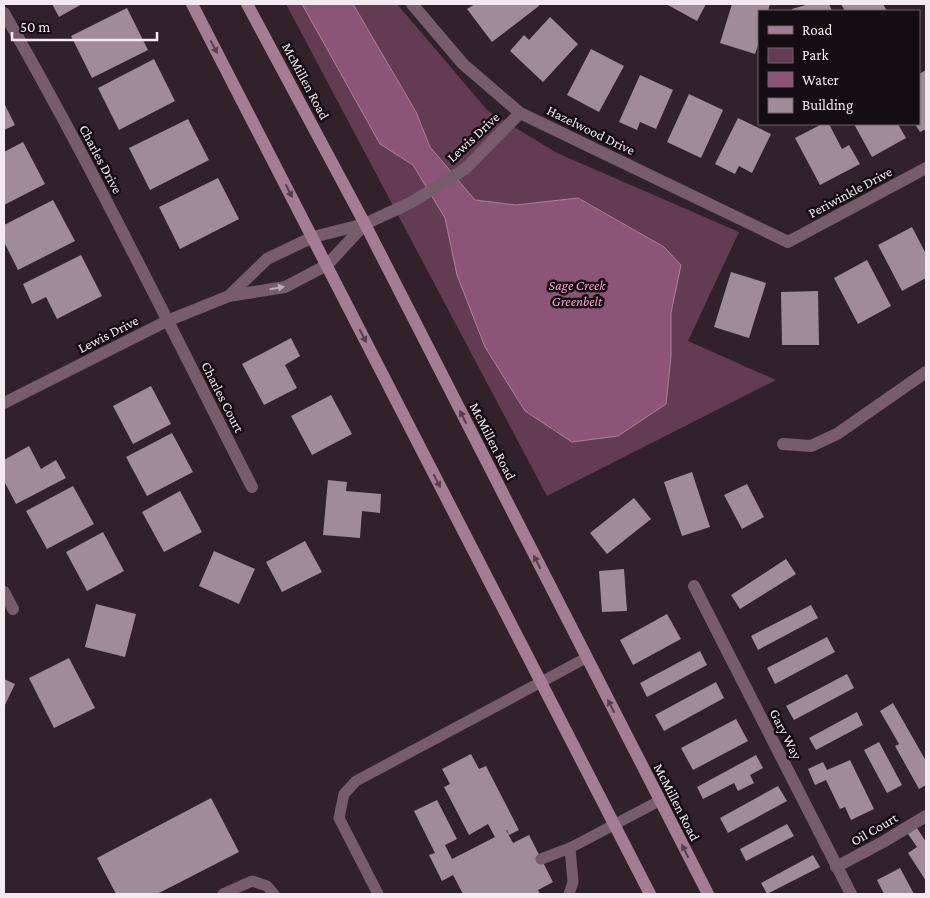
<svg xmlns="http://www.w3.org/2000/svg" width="930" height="898" font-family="'Crimson Pro',serif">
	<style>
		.green { fill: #633b53 }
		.water { fill: #8c5476; stroke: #ab819a }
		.building { fill: #a08c97 }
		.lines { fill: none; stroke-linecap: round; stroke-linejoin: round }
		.service { stroke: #775d6c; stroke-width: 11 }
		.minor { stroke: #775d6c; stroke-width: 12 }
		.secondary { stroke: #a47c93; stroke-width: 12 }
		.oneway { fill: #553f4c }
		.oneway2 { fill: #bcaab4 }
		.labels { text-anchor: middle; stroke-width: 5; stroke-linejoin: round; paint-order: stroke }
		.street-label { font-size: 14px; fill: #f4e9ef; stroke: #140d11 }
		.park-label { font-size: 14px; font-style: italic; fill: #f5a1d3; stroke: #140d11 }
	</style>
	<rect width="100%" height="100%" fill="#30212a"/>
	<path class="green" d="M286 4H397L488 111 557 153 739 232 688 341 776 380 547 496Z"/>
	<path class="water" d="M302 4H353L416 112 430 147 475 200 516 205 578 198 664 247 681 265 671 313V357L666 404 618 436 572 442 525 411 485 347 457 275 445 218 413 165 380 144Z"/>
	<g class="building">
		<path d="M52 4H82L59 17Z"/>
		<path d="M475 4H537L539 6 492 42 467 9Z"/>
		<path d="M666 4H706L697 21Z"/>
		<path d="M732 4H770L768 11H759V42L755 54 720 43Z"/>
		<path d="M809 4H829L832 11H792V9Z"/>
		<path d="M841 4H883L887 11H845Z"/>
		<path d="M127 8 148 50 92 78 71 36Z"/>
		<path d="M550 17 578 44 543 82 510 51 524 35 529 40Z"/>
		<path d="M591 49 624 66 599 112 567 95Z"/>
		<path d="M154 59 175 101 119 130 98 88Z"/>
		<path d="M926 70V129L920 132 915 124H919V74Z"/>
		<path d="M640 75 673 90 656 129 640 122 637 130 619 122Z"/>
		<path d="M689 94 723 110 701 158 667 142Z"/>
		<path d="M4 103 15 125 4 130Z"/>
		<path d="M738 118 771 134 752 173 739 166 735 174 715 164Z"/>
		<path d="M188 119 209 160 150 190 129 148Z"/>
		<path d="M822 124H829L842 149 849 145 860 164 820 185 795 138Z"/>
		<path d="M854 124H898L906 138 872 157Z"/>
		<path d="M23 142 45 184 4 205V152Z"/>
		<path d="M218 178 239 219 180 249 159 207Z"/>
		<path d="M53 200 75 241 18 270 4 242V225Z"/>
		<path d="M912 227 926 254V278L902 291 878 245Z"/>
		<path d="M81 255 102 296 57 319 46 297 32 304 23 284Z"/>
		<path d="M867 260 891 306 858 324 834 278Z"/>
		<path d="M731 272 766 283 749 338 714 327Z"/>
		<path d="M818 291 819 345H782L781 292Z"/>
		<path d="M291 338 300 356 285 365 297 388 264 405 242 364Z"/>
		<path d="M151 386 171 424 133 444 113 406Z"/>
		<path d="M331 395 352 434 312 455 291 416Z"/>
		<path d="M172 433 193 472 147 496 126 457Z"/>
		<path d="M29 446 41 469 56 460 66 478 16 504 4 481V460Z"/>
		<path d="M692 472 710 527 682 536 664 482Z"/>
		<path d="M328 480 347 482 346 491 381 494 380 513 362 511 360 538 323 535Z"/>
		<path d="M747 484 764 517 742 529 724 495Z"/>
		<path d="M73 486 94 524 47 549 26 511Z"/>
		<path d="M180 491 202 532 164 552 142 512Z"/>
		<path d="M634 498 651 519 607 554 590 533Z"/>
		<path d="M103 532 124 571 87 591 66 552Z"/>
		<path d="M305 541 322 572 282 592 266 562Z"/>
		<path d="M214 551 255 569 239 604 199 586Z"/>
		<path d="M786 559 796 574 740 609 731 595Z"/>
		<path d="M624 569 627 611 602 612 599 571Z"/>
		<path d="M96 604 136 614 125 657 85 647Z"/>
		<path d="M811 605 818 618 758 650 751 636Z"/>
		<path d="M667 614 681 639 633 665 620 640Z"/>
		<path d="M827 637 835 652 775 684 767 668Z"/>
		<path d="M700 651 707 665 647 697 640 683Z"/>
		<path d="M69 658 95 708 54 728 29 678Z"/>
		<path d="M847 674 854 688 794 720 786 706Z"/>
		<path d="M4 679 15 684 4 707Z"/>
		<path d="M716 682 724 698 664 731 655 715Z"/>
		<path d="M893 703 926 761V785L919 789 895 746 899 744 880 711Z"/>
		<path d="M857 712 863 725 816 750 809 738Z"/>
		<path d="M736 719 748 741 693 770 681 748Z"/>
		<path d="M879 742 902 785 887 793 864 750Z"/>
		<path d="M471 754 479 769 486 766 519 830 509 835 507 830H506L513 843 529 835 553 882 538 890 540 894H463L453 875 442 881 429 855 435 853 414 811 437 800 457 839 445 845 452 859 495 837 488 824 469 835 444 787 450 784 442 769Z"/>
		<path d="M756 755 763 768 750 775 754 783 738 791 734 783 703 799 697 787Z"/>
		<path d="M850 760 874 809 851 820 845 807 840 809 826 780 815 785 808 769 823 762 827 770Z"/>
		<path d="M778 786 787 801 728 833 720 818Z"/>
		<path d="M211 798 239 852 157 894H116L97 858Z"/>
		<path d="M787 824 794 836 746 861 740 849Z"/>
		<path d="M917 828 926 842V881L908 853 917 847 908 834Z"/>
		<path d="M813 855 820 867 767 894 761 883Z"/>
		<path d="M900 868 914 894H884L877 880Z"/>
	</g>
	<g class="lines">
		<g class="service">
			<path d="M541 859 570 848"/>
			<path d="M223 894 252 881 267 886 274 894"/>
			<path d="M378 894 339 818 344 794 356 781 586 658"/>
			<path d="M569 894 573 882 570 848 659 801"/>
		</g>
		<g class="minor">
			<path d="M412 4 463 64 520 113 788 242 926 168"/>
			<path d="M4 13C93 167 171 329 252 487"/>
			<path d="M229 296 267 259 313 237 365 224 412 202 465 169 520 113"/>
			<path d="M4 403 167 321 229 296 285 287 327 265 365 224"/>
			<path d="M783 444 811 446 837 434 926 372"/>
			<path d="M694 586 851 894"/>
			<path d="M4 592 13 609"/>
			<path d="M836 867 883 842 926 816"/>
		</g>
		<g class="secondary">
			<path d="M192 4 650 894"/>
			<path d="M247 4 365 224 708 894"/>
		</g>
	</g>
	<defs><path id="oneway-solid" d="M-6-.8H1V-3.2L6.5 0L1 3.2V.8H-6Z" transform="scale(1.25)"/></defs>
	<g class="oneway">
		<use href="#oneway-solid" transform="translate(214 47) rotate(62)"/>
		<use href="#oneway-solid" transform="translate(289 191) rotate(63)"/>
		<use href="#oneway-solid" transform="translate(363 336) rotate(63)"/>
		<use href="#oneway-solid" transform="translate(463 417) rotate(-117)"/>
		<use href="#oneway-solid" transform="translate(437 481) rotate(63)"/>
		<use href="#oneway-solid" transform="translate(537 562) rotate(-117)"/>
		<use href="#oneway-solid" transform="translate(611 706) rotate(-117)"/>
		<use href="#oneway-solid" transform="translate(685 851) rotate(-117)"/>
	</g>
	<use class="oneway2" href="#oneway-solid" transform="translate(277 288) rotate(-10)"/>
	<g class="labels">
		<g class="street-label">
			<text transform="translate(306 81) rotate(62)" y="5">McMillen Road</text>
			<text transform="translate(591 130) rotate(26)" y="5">Hazelwood Drive</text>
			<text transform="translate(473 137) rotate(-43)" y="5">Lewis Drive</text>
			<text transform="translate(101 159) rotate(62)" y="5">Charles Drive</text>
			<text transform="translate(850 192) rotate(-28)" y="5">Periwinkle Drive</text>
			<text transform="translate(108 334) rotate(-27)" y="5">Lewis Drive</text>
			<text transform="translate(223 397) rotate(63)" y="5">Charles Court</text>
			<text transform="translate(493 441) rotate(63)" y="5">McMillen Road</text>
			<text transform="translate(786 734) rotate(63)" y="5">Gary Way</text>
			<text transform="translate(677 802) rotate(63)" y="5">McMillen Road</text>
			<text transform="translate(874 829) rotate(-30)" y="5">Oil Court</text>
		</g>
		<g class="park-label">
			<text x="577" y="290">Sage Creek<tspan x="577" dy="16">Greenbelt</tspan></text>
		</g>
	</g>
	<rect width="930" height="898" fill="none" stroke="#f4e9ef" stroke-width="10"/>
	<rect x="758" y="10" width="162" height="115" fill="#140d11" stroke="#6e656a"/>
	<rect x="768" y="26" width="25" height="8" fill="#a47c93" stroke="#6e656a"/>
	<text x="802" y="35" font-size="15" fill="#f4e9ef">Road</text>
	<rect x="768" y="48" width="25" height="15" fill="#633b53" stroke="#6e656a"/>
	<text x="802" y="60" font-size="15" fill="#f4e9ef">Park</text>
	<rect x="768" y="72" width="25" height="15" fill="#8c5476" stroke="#6e656a"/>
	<text x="802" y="85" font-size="15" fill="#f4e9ef">Water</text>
	<rect x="768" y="98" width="25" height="15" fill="#a08c97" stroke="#6e656a"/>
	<text x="802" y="110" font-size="15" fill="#f4e9ef">Building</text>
	<path d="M12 32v8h145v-8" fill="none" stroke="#f4e9ef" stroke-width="2.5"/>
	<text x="20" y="32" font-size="15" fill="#f4e9ef" stroke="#140d11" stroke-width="4" paint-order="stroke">50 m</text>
</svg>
